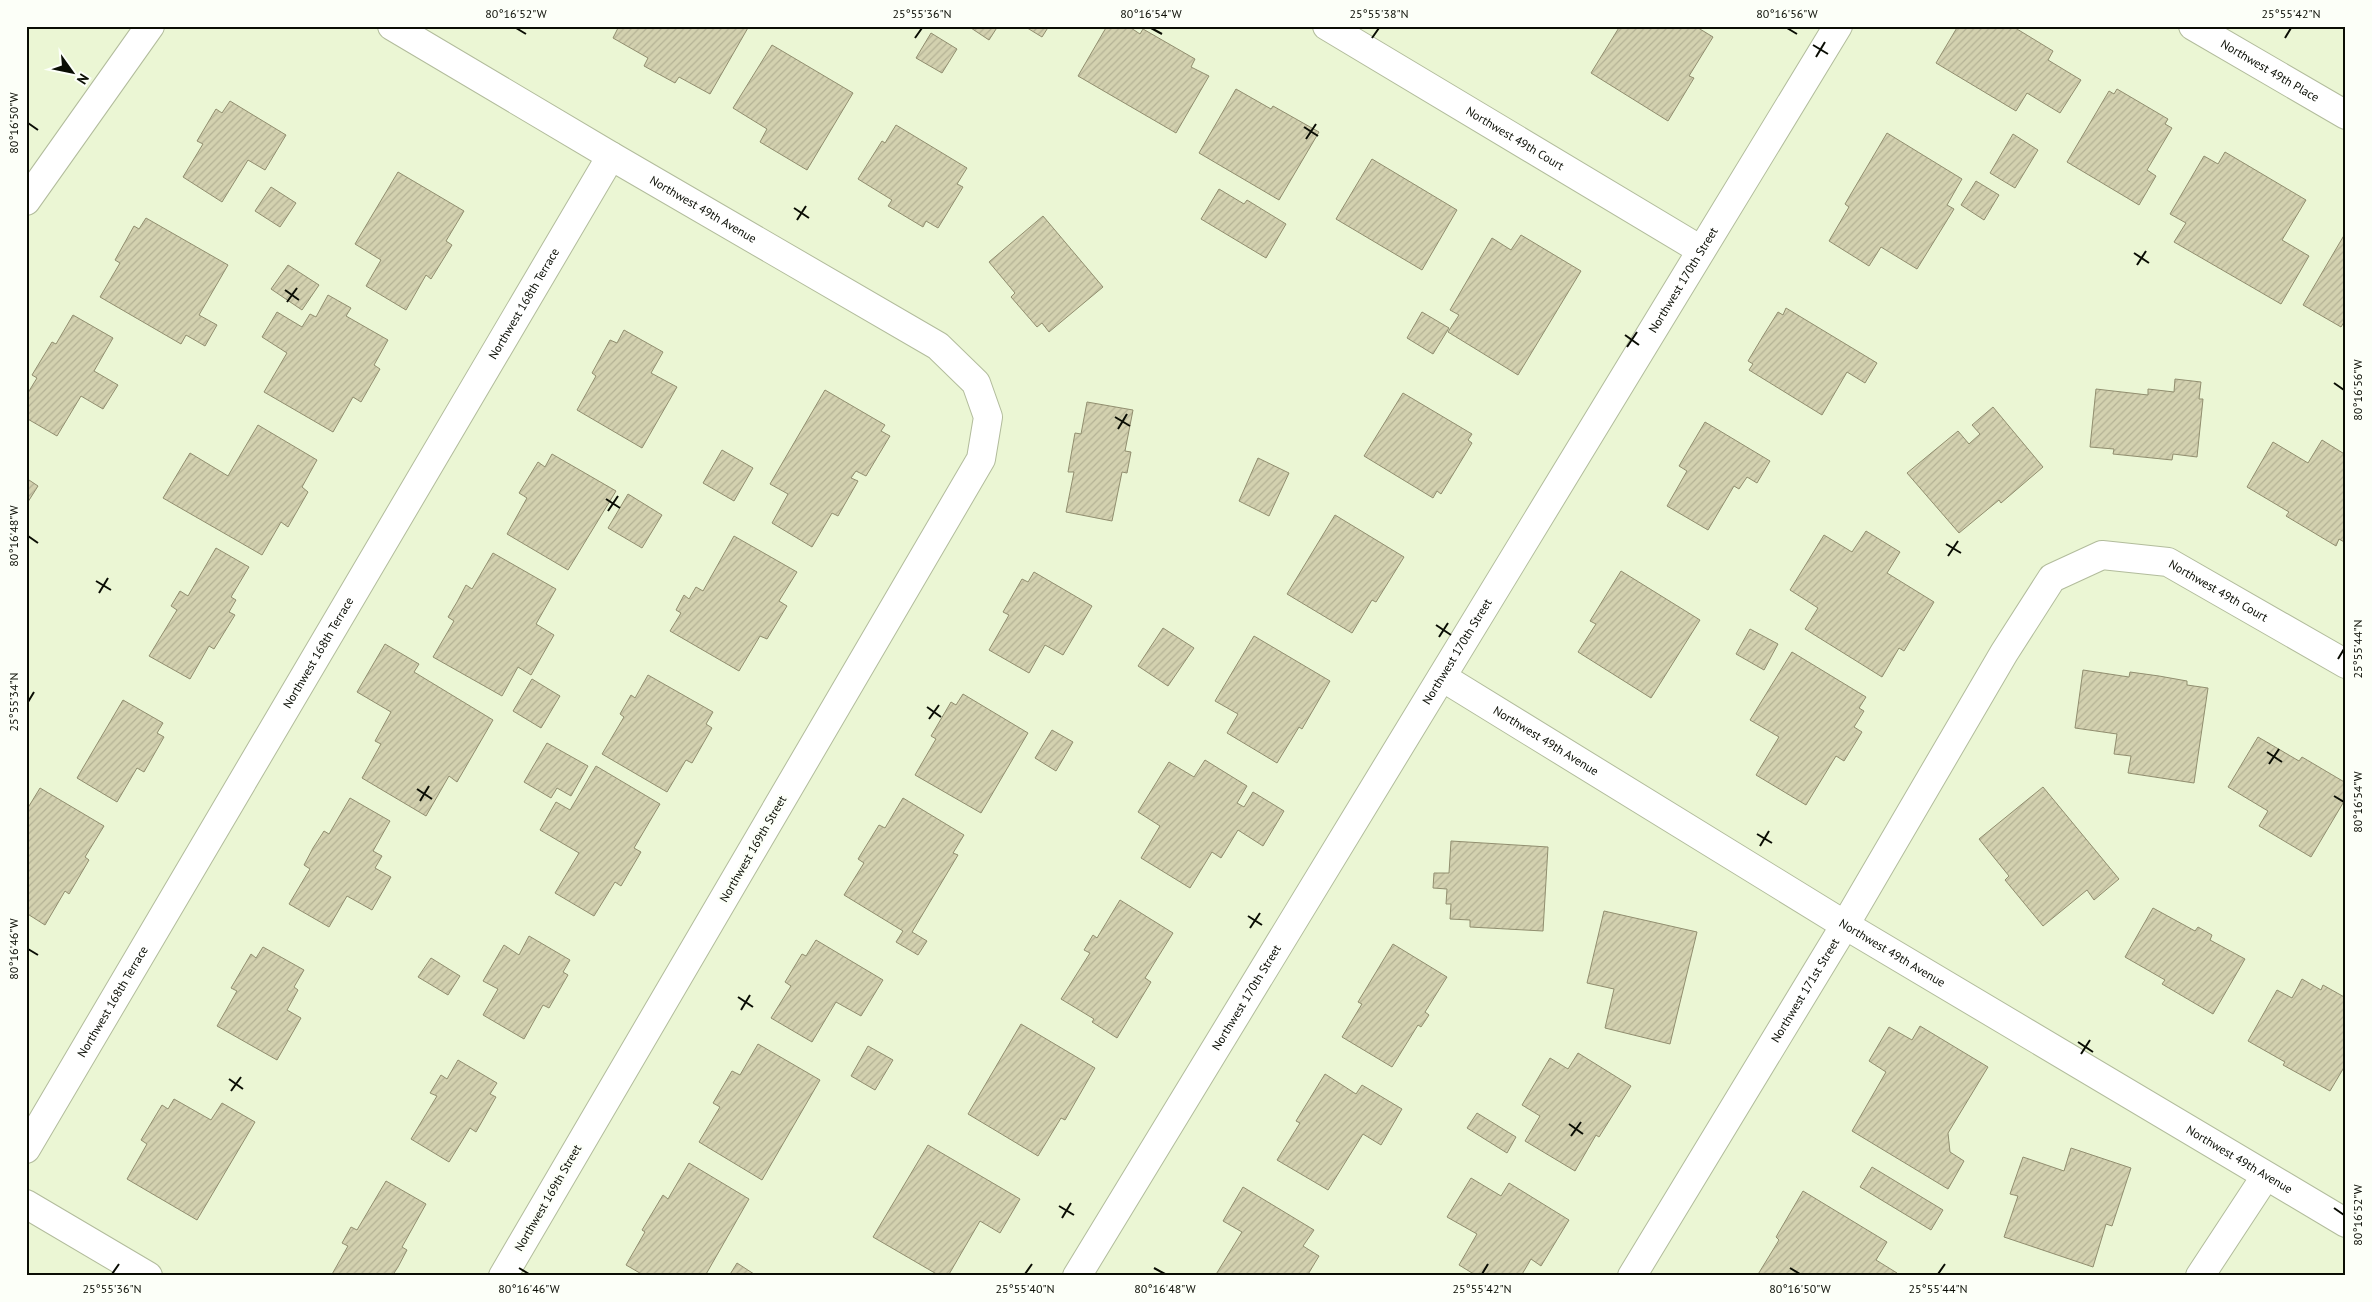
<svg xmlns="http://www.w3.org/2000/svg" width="2372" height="1302" font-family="'PT Sans',sans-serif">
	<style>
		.building { fill: url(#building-hatch); stroke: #918e6f }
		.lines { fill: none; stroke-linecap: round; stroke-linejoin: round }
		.street-casing { stroke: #b2bc9c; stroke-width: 30 }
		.secondary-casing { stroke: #b2bc9c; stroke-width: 30 }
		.street { stroke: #fff; stroke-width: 28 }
		.secondary { stroke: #fff; stroke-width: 28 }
		.ticks { fill: none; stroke: #0a0d04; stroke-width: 2 }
		.labels { text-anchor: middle; stroke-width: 5; stroke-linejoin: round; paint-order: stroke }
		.street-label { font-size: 12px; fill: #0a0d04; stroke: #fcfff8 }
		.neatline { fill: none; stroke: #0a0d04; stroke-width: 2 }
		.ticks-label { font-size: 12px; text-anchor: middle; fill: #0a0d04 }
	</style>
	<defs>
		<pattern id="building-hatch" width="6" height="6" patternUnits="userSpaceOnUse" patternTransform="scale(1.25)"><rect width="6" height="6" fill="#d3d1af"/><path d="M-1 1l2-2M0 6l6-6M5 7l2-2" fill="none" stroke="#b4b295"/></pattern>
	</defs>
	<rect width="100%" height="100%" fill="#ebf6d4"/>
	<g class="building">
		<path d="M619 26H749L710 94 679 77 675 83 644 66 648 58 613 38Z"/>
		<path d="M968 26H998L989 40Z"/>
		<path d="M1024 26H1049L1042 37Z"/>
		<path d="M1107 26H1128L1140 34 1143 29 1195 59 1191 67 1209 76 1176 133 1078 76Z"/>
		<path d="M1620 26H1695L1713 37 1689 76 1694 78 1668 121 1591 73Z"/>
		<path d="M1958 26H2012L2053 51 2048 60 2081 80 2060 113 2027 93 2016 111 1936 63Z"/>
		<path d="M931 33 957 49 942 73 916 58Z"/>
		<path d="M772 45 853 93 807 170 760 142 767 129 733 108Z"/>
		<path d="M1236 89 1271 109 1273 106 1319 132 1279 200 1199 153Z"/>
		<path d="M2117 89 2168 119 2165 124 2172 128 2147 170 2156 176 2139 205 2067 162 2109 91 2114 94Z"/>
		<path d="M230 101 286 135 265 170 248 160 222 202 183 177 203 144 197 141 216 109 222 113Z"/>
		<path d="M896 125 967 168 957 184 963 187 938 228 926 221 923 227 888 206 892 200 858 179 882 141 885 143Z"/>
		<path d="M1887 133 1962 179 1947 205 1954 209 1917 269 1881 247 1869 266 1829 241 1849 207 1845 204Z"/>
		<path d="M2013 134 2038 150 2015 188 1990 173Z"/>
		<path d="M2225 152 2306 200 2282 240 2309 256 2281 304 2174 242 2186 223 2170 214 2204 156 2218 164Z"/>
		<path d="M1372 159 1457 210 1422 270 1336 219Z"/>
		<path d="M398 172 464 211 446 241 452 245 431 279 426 275 406 310 366 286 381 260 355 244Z"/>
		<path d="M1976 181 1999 195 1984 220 1961 205Z"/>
		<path d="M271 187 296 203 280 227 255 211Z"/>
		<path d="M1219 189 1244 204 1247 200 1286 224 1266 258 1201 219Z"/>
		<path d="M1043 216 1103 287 1049 332 1042 323 1037 327 1011 297 1015 293 989 262Z"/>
		<path d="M146 218 228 265 199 315 217 325 205 346 186 335 181 344 100 297 120 263 115 260 134 226 139 229Z"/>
		<path d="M2346 232V319L2341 327 2303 305Z"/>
		<path d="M1521 235 1581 271 1518 375 1448 332 1459 315 1450 310 1492 238 1511 250Z"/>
		<path d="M288 265 319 285 302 310 271 289Z"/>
		<path d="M328 295 351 308 346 316 388 340 374 365 380 369 361 402 353 397 333 432 264 392 287 353 262 337 277 312 302 327 310 314 316 317Z"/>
		<path d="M1786 308 1877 363 1865 383 1847 372 1822 415 1749 370 1753 364 1748 361 1763 336 1778 312 1783 315Z"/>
		<path d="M1422 312 1449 328 1433 354 1407 338Z"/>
		<path d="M73 315 113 338 94 371 118 385 103 409 81 396 57 436 26 418V396L37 378 32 375 52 342 56 344Z"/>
		<path d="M624 330 663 352 651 373 677 387 642 448 577 410 596 376 592 373 610 340 617 343Z"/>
		<path d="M2175 379 2201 382 2199 399H2203L2197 457 2173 454 2172 460 2113 454 2114 449 2090 447 2096 389 2148 395V389L2174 392Z"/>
		<path d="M825 390 885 425 881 431 890 436 866 476 856 471 851 478 858 481 838 516 832 513 812 547 772 523 788 494 770 484Z"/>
		<path d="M1403 393 1472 434 1468 440 1472 443 1441 494 1437 491 1433 498 1364 456Z"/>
		<path d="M1087 402 1133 410 1125 451 1131 452 1127 473 1122 472 1112 521 1066 512 1074 472H1068L1075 433 1081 434Z"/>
		<path d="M1993 407 2043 467 2001 503 1999 500 1959 533 1907 473 1958 431 1969 444 1980 434 1972 425Z"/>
		<path d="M1705 422 1770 461 1757 483 1747 477 1739 489 1734 486 1708 530 1667 506 1687 471 1679 466Z"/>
		<path d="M258 425 317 460 302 487 308 492 288 527 281 522 262 555 163 498 190 453 228 476Z"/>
		<path d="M2322 440 2346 455V543L2339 539 2336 546 2286 516 2289 512 2247 487 2273 442 2308 463Z"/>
		<path d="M722 450 753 468 734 501 703 483Z"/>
		<path d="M552 454 616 491 568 570 507 534 527 498 519 493 538 462 545 467Z"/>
		<path d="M1258 458 1289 473 1269 516 1239 501Z"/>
		<path d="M26 478 38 486 26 505Z"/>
		<path d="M628 494 662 515 642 548 608 528Z"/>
		<path d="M1335 515 1404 557 1376 602 1372 600 1352 633 1287 594Z"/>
		<path d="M1866 531 1900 552 1887 573 1934 602 1904 651 1899 648 1882 677 1805 629 1818 608 1790 590 1824 535 1852 552Z"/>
		<path d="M734 536 797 572 779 601 787 606 767 639 760 636 739 671 670 631 681 613 676 610 684 595 689 599 696 587 703 591Z"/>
		<path d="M216 548 249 567 231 597 236 600 229 612 235 615 214 649 209 646 190 679 149 656 177 610 171 606 180 591 188 596Z"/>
		<path d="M493 553 556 589 536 624 554 635 531 675 518 667 502 696 433 657 454 621 448 617 457 602 466 585 472 589Z"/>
		<path d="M1621 571 1700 620 1651 698 1578 652 1596 624 1590 621Z"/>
		<path d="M1034 572 1092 606 1063 655 1045 645 1029 673 989 650 1009 615 1003 612 1022 579 1028 582Z"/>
		<path d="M1163 628 1194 648 1168 686 1138 666Z"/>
		<path d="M1750 629 1778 644 1764 670 1736 654Z"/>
		<path d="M1254 636 1330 681 1302 729 1299 727 1277 763 1227 733 1238 714 1215 701Z"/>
		<path d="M385 644 419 664 414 672 493 720 457 782 449 776 426 816 362 778 381 744 375 741 391 712 357 692Z"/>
		<path d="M1792 652 1866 697 1859 708 1864 711 1854 727 1862 732 1844 761 1836 756 1806 805 1756 775 1779 737 1750 720Z"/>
		<path d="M2083 670 2129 677 2130 672 2159 676 2187 681V685L2208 688 2194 783 2128 773 2131 756 2114 754 2117 734 2075 728Z"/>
		<path d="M648 675 713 712 706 724 712 728 692 763 686 760 667 792 602 754 624 717 620 714 631 695 635 698Z"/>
		<path d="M532 679 560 696 541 728 513 711Z"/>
		<path d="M963 694 1028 733 981 813 915 775 936 739 931 736 951 702 956 705Z"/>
		<path d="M123 700 163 723 157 733 164 737 144 772 137 768 117 802 77 778Z"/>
		<path d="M1052 730 1073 742 1056 771 1035 758Z"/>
		<path d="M2258 737 2299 761 2302 757 2346 783V798L2311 857 2259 826 2268 811 2228 787Z"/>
		<path d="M547 743 588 766 571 796 557 788 551 798 524 782Z"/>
		<path d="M1205 760 1247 786 1237 803 1244 807 1253 792 1284 811 1263 846 1238 830 1221 858 1212 852 1190 888 1141 858 1160 826 1138 812 1169 762 1194 777Z"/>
		<path d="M596 766 660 804 634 848 641 852 621 886 615 882 594 916 555 893 579 853 540 830 556 802 570 810Z"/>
		<path d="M2043 787 2119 879 2094 900 2087 890 2043 926 2005 880 2009 876 1979 839Z"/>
		<path d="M40 788 104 826 85 857 89 860 69 894 65 891 45 925 26 913V811Z"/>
		<path d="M350 798 390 821 373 851 382 856 375 868 391 877 372 910 347 896 329 927 289 904 310 869 304 865 313 848 324 831 329 834Z"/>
		<path d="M903 798 964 835 953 853 958 855 912 932 927 941 918 955 896 942 903 931 844 895 864 863 858 859 879 825 885 828Z"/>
		<path d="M1451 841 1548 847 1543 931 1470 927V920L1450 919 1451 904H1446L1447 889 1433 888 1434 873H1449Z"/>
		<path d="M1120 900 1173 933 1145 978 1151 982 1117 1038 1092 1022 1094 1019 1061 999 1090 953 1084 950 1093 935 1097 938Z"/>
		<path d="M2153 908 2195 931 2198 927 2212 935 2210 940 2245 959 2213 1014 2162 984 2165 980 2125 957Z"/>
		<path d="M1604 911 1697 932 1670 1044 1605 1028 1614 989 1587 983Z"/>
		<path d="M529 936 570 960 563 972 568 975 549 1008 543 1005 524 1039 483 1015 498 989 483 981 504 945 519 955Z"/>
		<path d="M816 940 883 980 861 1016 836 1002 812 1042 771 1018 791 986 785 982 802 954 806 956Z"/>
		<path d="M1393 944 1447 977 1425 1012 1429 1015 1421 1027 1418 1025 1392 1067 1342 1037 1362 1004 1358 1002Z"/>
		<path d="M263 947 304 970 294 987 298 990 287 1010 301 1018 277 1060 217 1026 237 991 231 988 251 954 256 958Z"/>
		<path d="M431 958 460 976 448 995 418 977Z"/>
		<path d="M2302 979 2321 990 2323 985 2346 998V1064L2330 1091 2283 1065 2285 1062 2248 1041 2277 990 2292 998Z"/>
		<path d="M1021 1024 1095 1068 1065 1120 1061 1118 1038 1156 968 1114Z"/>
		<path d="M1920 1026 1988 1067 1948 1133 1950 1152 1964 1161 1948 1189 1852 1131 1886 1072 1869 1061 1889 1027 1912 1040Z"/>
		<path d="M758 1044 820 1080 762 1180 699 1142 720 1107 713 1103 732 1071 740 1075Z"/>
		<path d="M868 1046 893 1060 875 1090 851 1076Z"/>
		<path d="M1578 1053 1631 1086 1599 1137 1596 1135 1575 1171 1525 1141 1540 1116 1522 1105 1550 1058 1568 1069Z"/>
		<path d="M458 1060 497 1083 490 1094 496 1097 476 1132 470 1128 449 1162 411 1139 437 1096 430 1093 441 1075 447 1079Z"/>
		<path d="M1325 1074 1356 1094 1362 1085 1402 1109 1381 1145 1363 1134 1328 1190 1277 1160 1300 1123 1296 1121Z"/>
		<path d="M174 1099 211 1120 222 1103 255 1122 197 1220 127 1179 147 1144 141 1140 162 1105 168 1109Z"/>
		<path d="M1477 1113 1516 1137 1507 1153 1467 1128Z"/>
		<path d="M928 1145 1020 1199 1000 1233 980 1221 948 1276H940L873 1237Z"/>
		<path d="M2071 1148 2131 1168 2112 1226 2106 1224 2093 1267 2004 1237 2018 1196 2010 1194 2023 1157 2064 1171Z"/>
		<path d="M689 1163 749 1199 705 1276H645L626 1265 645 1232 642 1230 663 1195 668 1199Z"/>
		<path d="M1872 1167 1943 1210 1931 1230 1860 1187Z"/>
		<path d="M1471 1178 1501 1196 1509 1183 1569 1220 1541 1266 1531 1259 1521 1276H1477L1459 1265 1477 1234 1447 1217Z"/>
		<path d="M386 1181 426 1204 402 1247 407 1250 398 1267 392 1276H331L348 1246 342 1243 351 1227 357 1230Z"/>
		<path d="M1243 1187 1314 1230 1303 1246 1319 1256 1307 1276H1215L1242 1232 1223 1221Z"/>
		<path d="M1803 1191 1887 1242 1876 1260 1897 1273 1895 1276H1757L1779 1240 1776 1237Z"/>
		<path d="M737 1263 757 1276H729Z"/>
	</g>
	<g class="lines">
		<defs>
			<g id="street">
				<path id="s1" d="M392 26 611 156 938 346 976 383 988 417 981 459 503 1276"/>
				<path id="s2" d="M1327 26 1701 250"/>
				<path id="s3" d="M2193 26 2346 115"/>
				<path id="s4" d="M1442 677 1845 925 2346 1223"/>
				<path id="s5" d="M26 1149 611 156"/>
				<path d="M26 1204 148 1276"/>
				<path id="s6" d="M1077 1276 1838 26"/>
				<path id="s7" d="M1632 1276 1845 925 2004 653 2052 578 2102 555 2168 562 2346 664"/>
				<path d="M2200 1276 2265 1177"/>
			</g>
			<path id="secondary" d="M26 201 150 26"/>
		</defs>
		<use href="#street" class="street-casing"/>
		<use href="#secondary" class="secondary-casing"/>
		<use href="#street" class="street"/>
		<use href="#secondary" class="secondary"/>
	</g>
	<path class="ticks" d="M516 28 526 34M1151 28 1162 34M1787 28 1797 34M915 38 922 28M1372 38 1379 28M2285 38 2291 28M1813 45 1828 54M1816 57 1825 42M28 123 38 130M1304 127 1318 136M1306 139 1316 124M794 208 809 218M797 220 806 206M2134 253 2149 263M2137 265 2146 251M285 290 299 300M287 302 297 288M1625 335 1639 345M1627 347 1637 332M2334 383 2344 390M1115 417 1130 426M1118 429 1127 414M606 499 620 508M608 511 618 496M28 536 38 543M1946 544 1961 553M1948 556 1958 541M96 581 111 590M99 593 108 578M1436 625 1451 635M1439 637 1448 623M2338 659 2344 649M28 702 34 692M927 707 941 717M929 719 939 705M2267 752 2282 762M2269 764 2279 749M417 789 432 799M2334 796 2344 802M420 801 429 786M1757 834 1772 843M1760 846 1769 831M1248 916 1262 925M1250 928 1260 913M28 949 38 955M738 997 753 1007M741 1010 750 995M2078 1042 2093 1052M2081 1054 2090 1040M229 1079 243 1089M231 1091 241 1077M1569 1124 1583 1134M1571 1136 1581 1122M1059 1206 1074 1215M2334 1208 2344 1215M1062 1218 1071 1203M519 1268 529 1274M1154 1268 1165 1274M1790 1268 1800 1274M112 1274 119 1264M1025 1274 1032 1264M1482 1274 1488 1264M1938 1274 1945 1264"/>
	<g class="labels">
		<g class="street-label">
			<text dy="4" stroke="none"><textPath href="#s3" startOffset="89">Northwest 49th Place</textPath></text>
			<text dy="4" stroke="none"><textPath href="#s2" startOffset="219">Northwest 49th Court</textPath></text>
			<text dy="4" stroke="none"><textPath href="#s1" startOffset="361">Northwest 49th Avenue</textPath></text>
			<text dy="4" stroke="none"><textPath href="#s6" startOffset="1166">Northwest 170th Street</textPath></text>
			<text dy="4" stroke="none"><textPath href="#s5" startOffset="981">Northwest 168th Terrace</textPath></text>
			<text dy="4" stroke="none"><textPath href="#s7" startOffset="994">Northwest 49th Court</textPath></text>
			<text dy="4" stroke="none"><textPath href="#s6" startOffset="731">Northwest 170th Street</textPath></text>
			<text dy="4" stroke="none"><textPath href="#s5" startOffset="576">Northwest 168th Terrace</textPath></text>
			<text dy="4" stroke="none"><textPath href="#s4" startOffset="122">Northwest 49th Avenue</textPath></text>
			<text transform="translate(753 849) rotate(-60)" y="4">Northwest 169th Street</text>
			<text dy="4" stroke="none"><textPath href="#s4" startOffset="528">Northwest 49th Avenue</textPath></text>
			<text dy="4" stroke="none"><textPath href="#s7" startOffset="334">Northwest 171st Street</textPath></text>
			<text dy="4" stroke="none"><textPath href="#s6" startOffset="326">Northwest 170th Street</textPath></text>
			<text dy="4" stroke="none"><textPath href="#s5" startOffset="171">Northwest 168th Terrace</textPath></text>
			<text dy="4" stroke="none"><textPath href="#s4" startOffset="932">Northwest 49th Avenue</textPath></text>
			<text transform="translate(548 1198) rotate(-60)" y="4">Northwest 169th Street</text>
		</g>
	</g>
	<rect width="2372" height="1302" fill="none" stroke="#fcfff8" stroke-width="55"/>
	<g transform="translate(72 72) rotate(123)" stroke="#fcfff8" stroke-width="4" paint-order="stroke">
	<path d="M0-4L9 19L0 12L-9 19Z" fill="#0a0d04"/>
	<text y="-8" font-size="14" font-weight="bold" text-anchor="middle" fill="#0a0d04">N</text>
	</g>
	<rect x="28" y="28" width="2316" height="1246" class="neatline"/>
	<g class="ticks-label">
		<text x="516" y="18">80°16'52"W</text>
		<text x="922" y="18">25°55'36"N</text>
		<text x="1151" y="18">80°16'54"W</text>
		<text x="1379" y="18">25°55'38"N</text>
		<text x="1787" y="18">80°16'56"W</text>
		<text x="2291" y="18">25°55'42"N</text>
		<text transform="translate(14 123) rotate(-90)" y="4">80°16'50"W</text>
		<text transform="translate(2358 390) rotate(-90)" y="4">80°16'56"W</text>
		<text transform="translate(14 536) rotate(-90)" y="4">80°16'48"W</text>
		<text transform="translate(2358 649) rotate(-90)" y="4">25°55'44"N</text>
		<text transform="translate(14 702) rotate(-90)" y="4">25°55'34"N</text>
		<text transform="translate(2358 802) rotate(-90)" y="4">80°16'54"W</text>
		<text transform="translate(14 949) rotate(-90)" y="4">80°16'46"W</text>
		<text transform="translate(2358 1215) rotate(-90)" y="4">80°16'52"W</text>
		<text x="112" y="1293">25°55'36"N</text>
		<text x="529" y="1293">80°16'46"W</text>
		<text x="1025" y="1293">25°55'40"N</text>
		<text x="1165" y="1293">80°16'48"W</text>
		<text x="1482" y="1293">25°55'42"N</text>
		<text x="1800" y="1293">80°16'50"W</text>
		<text x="1938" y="1293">25°55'44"N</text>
	</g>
</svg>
